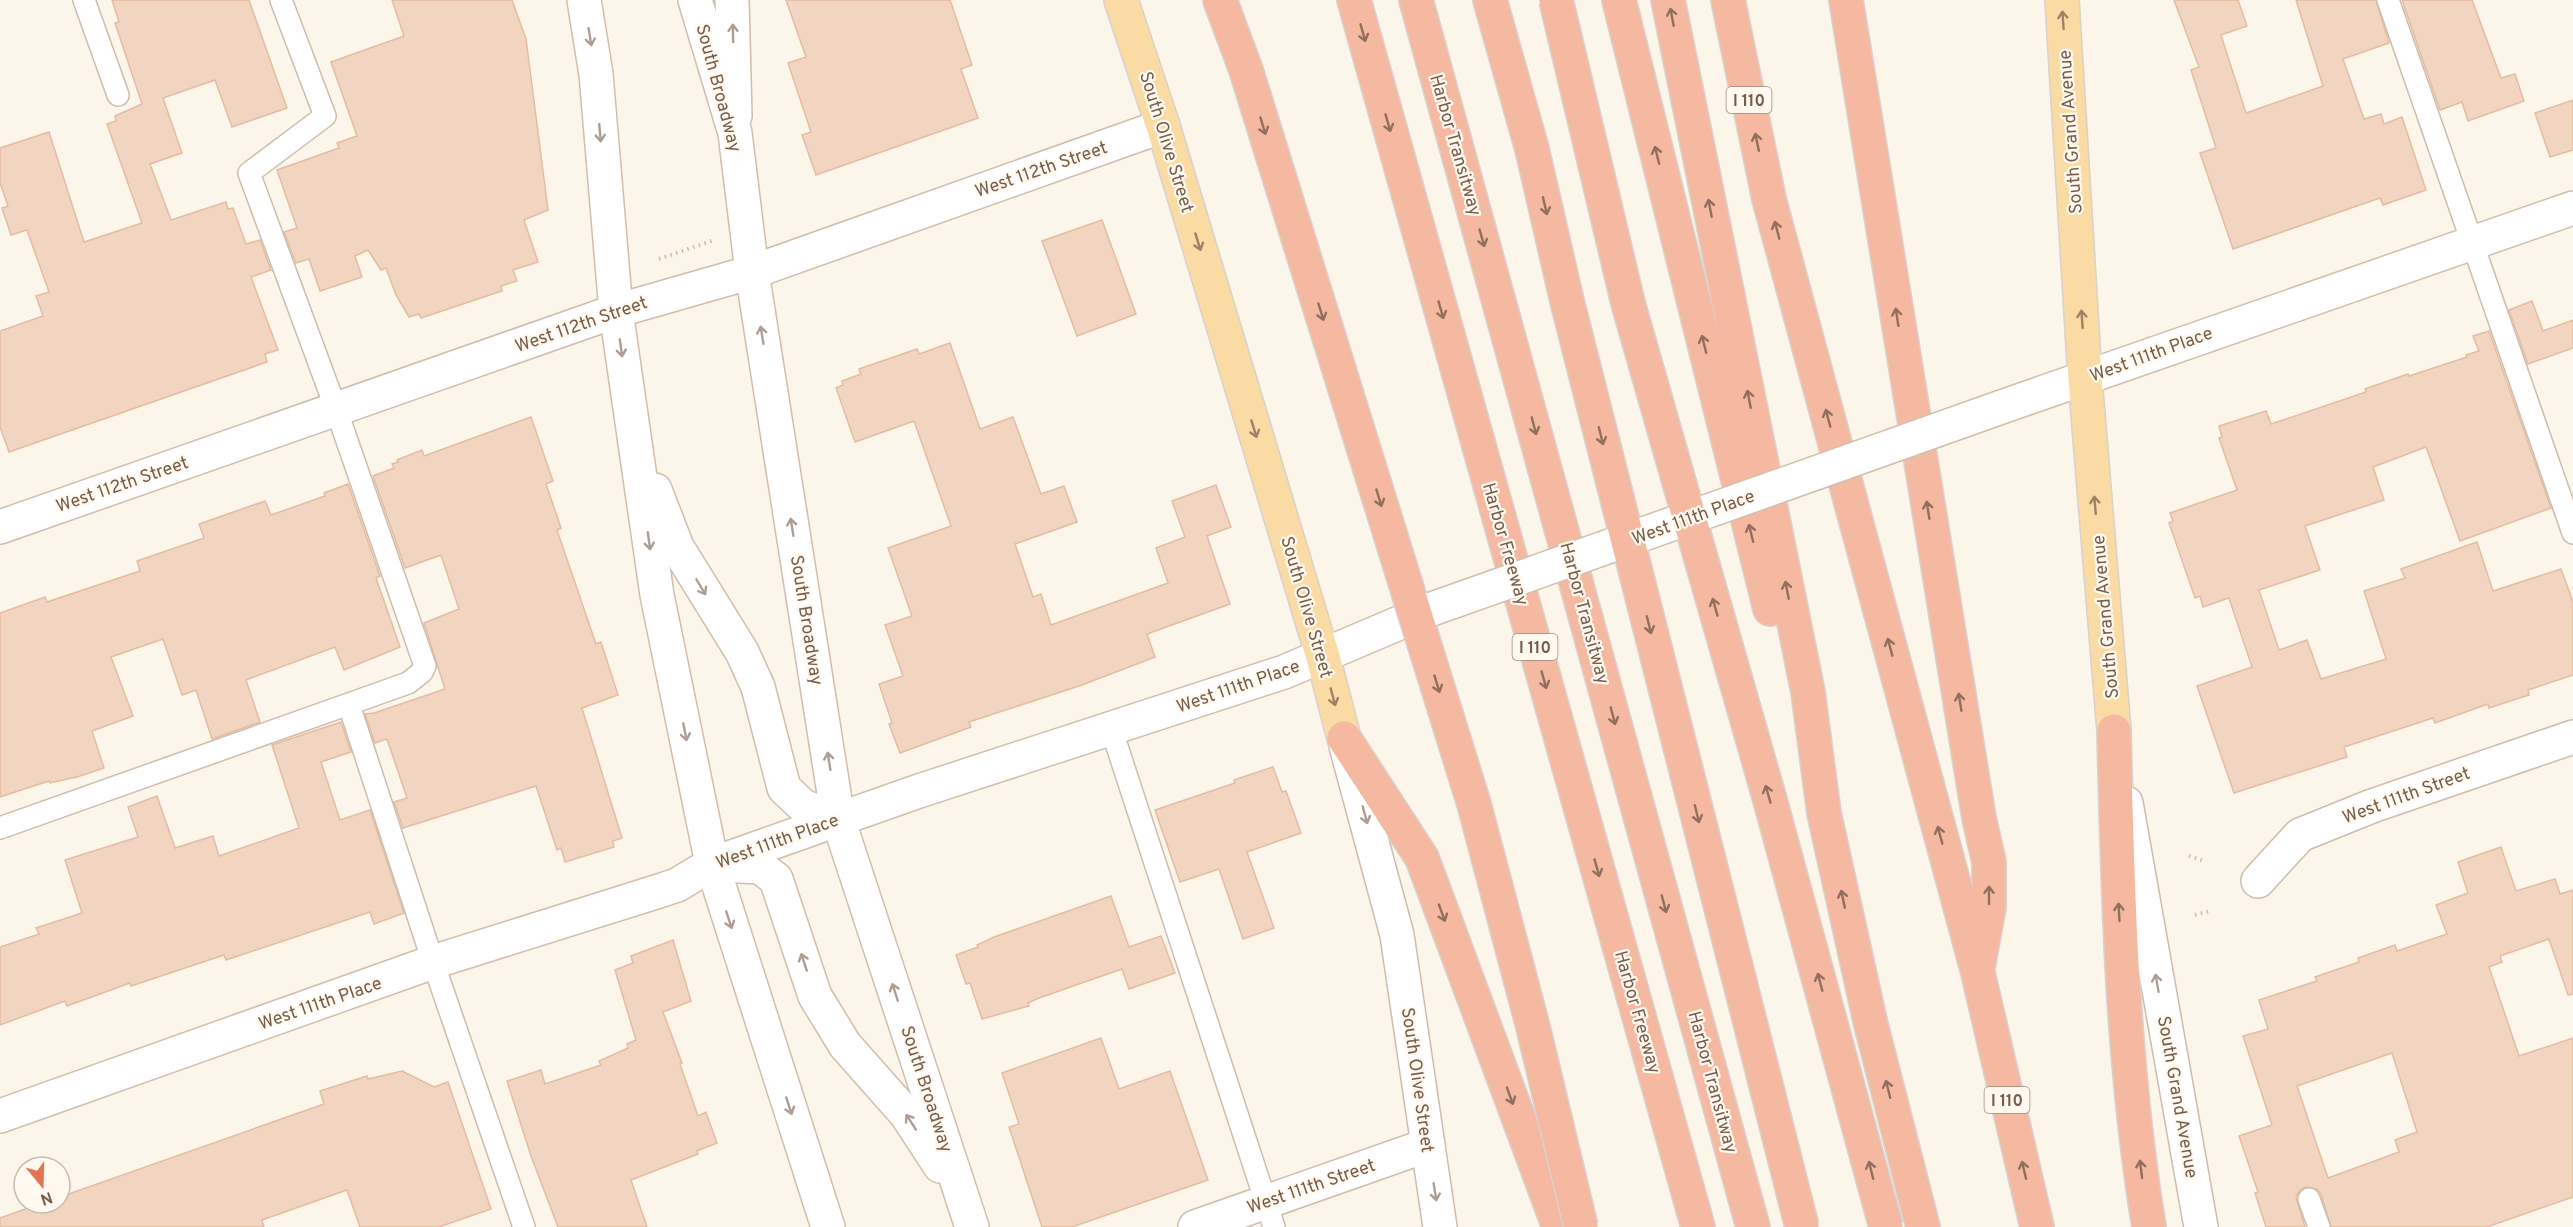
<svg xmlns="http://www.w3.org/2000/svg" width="2573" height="1227" font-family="Overpass,sans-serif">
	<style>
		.building { fill: #f1d5c1; stroke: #e4bca1; stroke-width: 1.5; fill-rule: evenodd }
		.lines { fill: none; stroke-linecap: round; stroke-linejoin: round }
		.lane-casing { stroke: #cebdae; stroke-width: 24 }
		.street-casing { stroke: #cebdae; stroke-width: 36 }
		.secondary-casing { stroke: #d1beac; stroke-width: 36 }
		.primary-casing { stroke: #d9d1cd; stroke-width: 36 }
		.highway-casing { stroke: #d9d1cd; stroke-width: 36 }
		.path { stroke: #d7b8a3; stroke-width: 4; stroke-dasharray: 1.5 4.5; stroke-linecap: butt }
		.lane { stroke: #fff; stroke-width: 21 }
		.street { stroke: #fff; stroke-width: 33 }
		.secondary { stroke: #fff; stroke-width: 33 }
		.primary { stroke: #f9dba3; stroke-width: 33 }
		.highway { stroke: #f5b9a1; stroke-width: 33 }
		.secondary-bridge-casing { stroke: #d1beac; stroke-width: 36; stroke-linecap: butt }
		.highway-bridge-casing { stroke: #d9d1cd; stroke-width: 36; stroke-linecap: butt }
		.secondary-bridge { stroke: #fff; stroke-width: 33 }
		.highway-bridge { stroke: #f5b9a1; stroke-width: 33 }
		.oneway { stroke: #906f5d }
		.oneway2 { stroke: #9e8266 }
		.oneway3 { stroke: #ad9d94 }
		.labels { text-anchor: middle; stroke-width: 4.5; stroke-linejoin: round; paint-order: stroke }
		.shield { fill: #fff9ef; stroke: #a08b7d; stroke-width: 1.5 }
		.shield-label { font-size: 16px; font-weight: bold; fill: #775c4c }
		.street-label { font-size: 18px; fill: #775c4c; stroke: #fff9ef }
	</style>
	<rect width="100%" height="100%" fill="#fcf5e9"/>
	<g class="building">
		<path d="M112 0H249L287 108 232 127 215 80 163 98 182 153 150 164 171 220 226 202 228 209 233 208 246 244 260 240 271 270 251 277 278 350 265 354 267 362 9 452 0 427V331L43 316 36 296 49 292 27 230 11 235 2 208 8 206 0 183V148L49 132 84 242 142 223 107 124 116 121 115 116 142 104 115 23 119 22Z"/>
		<path d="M392 0H512L526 39 548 210 524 220 538 262 513 270 517 281 501 286 502 291 421 318 419 314 409 317 396 295 386 268 381 270 368 250 355 256 362 277 320 291 309 259 296 263 284 232 297 228 277 170 339 148 337 143 357 136 331 62 404 36Z"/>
		<path d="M786 0H950L972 65 961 69 978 118 816 175 802 135 811 132 788 63 806 57Z"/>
		<path d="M2174 0H2238L2247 26 2221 35 2246 113 2323 86 2296 0H2376L2389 43 2343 59 2364 119 2381 114 2384 124 2402 117 2426 190 2383 205 2380 198 2233 249 2200 153 2216 148 2191 70 2199 67Z"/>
		<path d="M2402 0H2472L2501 78 2515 74 2524 101 2468 121 2462 102 2440 110Z"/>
		<path d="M2573 100V150L2550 157 2535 113Z"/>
		<path d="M1102 220 1136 314 1077 336 1042 241Z"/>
		<path d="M2532 301 2543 331 2573 320V348L2528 364 2509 310Z"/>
		<path d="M2489 331 2551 508 2460 541 2426 447 2373 467 2384 500 2305 526 2320 570 2259 590 2279 650 2307 640 2321 679 2386 659 2364 591 2405 578 2401 569 2477 542 2493 591 2561 569 2573 602V675L2528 690 2529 695 2489 708 2488 704 2435 723 2433 718 2344 747 2347 757 2234 793 2197 686 2252 667 2229 598 2203 607 2200 596 2195 598 2169 523 2173 521 2170 513 2237 490 2219 438 2222 437 2219 426 2266 411 2271 424 2366 392 2365 389 2408 374 2409 376 2467 357 2466 355 2479 351 2473 336Z"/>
		<path d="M950 343 980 429 1013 417 1041 494 1064 486 1077 522 1015 544 1033 597 1041 594 1051 625 1168 583 1156 548 1185 537 1172 501 1216 485 1231 527 1207 536 1230 604 1147 634 1155 657 1082 685 969 722 971 727 900 753 889 724 892 723 879 684 903 676 885 625 912 616 888 548 951 526 914 421 855 442 836 388 843 385 842 381 861 374 859 369 917 349 919 354Z"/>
		<path d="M531 417 553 481 546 484 561 528 557 530 596 644 601 642 618 695 582 708 622 838 613 841 614 847 565 862 561 848 557 850 536 786 403 828 394 802 407 798 387 739 375 743 365 714 374 713 445 689 424 623 459 609 441 555 405 568 373 476 394 468 392 464 398 462 397 460 422 450 424 456Z"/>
		<path d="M348 484 380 576 376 578 400 647 344 670 335 647 246 680 260 722 212 739 196 690 182 695 163 639 111 657 133 716 92 731 104 768 77 777 50 783 49 781 0 797V613L45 597 47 602 140 571 137 561 204 538 199 524 265 501 271 515 325 496 324 493Z"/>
		<path d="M341 722 351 752 321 762 340 820 370 810 404 913 374 924 370 912 226 960 224 955 131 986 130 983 67 1006 65 1001 0 1025V947L39 934 36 928 82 913 65 860 138 837 128 807 157 796 175 848 213 836 219 856 299 828 272 745Z"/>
		<path d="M1273 767 1282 792 1286 791 1301 833 1247 852 1274 928 1243 939 1219 869 1180 882 1155 810 1235 783 1234 780Z"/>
		<path d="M2501 847 2516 891 2555 879 2560 894 2573 890V994L2568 995 2549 939 2500 956 2502 962 2489 967 2519 1056 2573 1038V1197L2487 1227H2331L2321 1194 2317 1189 2305 1187 2299 1191 2296 1197 2305 1227H2266L2255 1193 2258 1192 2239 1136 2272 1125 2243 1036 2268 1029 2259 1000 2317 981 2315 977 2359 962 2358 958 2395 945 2397 951 2447 934 2436 905 2468 893 2458 862ZM2392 1053 2417 1132 2395 1140 2399 1152 2328 1178 2297 1086Z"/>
		<path d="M1111 896 1129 947 1161 936 1175 973 1129 989 1122 969 1039 998 1028 1003 1029 1006 982 1019 970 983 966 984 956 955 978 947 977 945 994 937Z"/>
		<path d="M673 940 691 1001 663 1012 682 1063 680 1064 698 1116 706 1112 717 1143 697 1151 698 1154 631 1180 647 1227H558L531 1156 507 1081 541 1070 545 1084 601 1065 599 1061 628 1048 627 1044 636 1040 615 970 633 963 631 956Z"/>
		<path d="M1101 1038 1119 1089 1170 1071 1208 1180 1072 1227H1042L1009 1127 1019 1124 1002 1073Z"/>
		<path d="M402 1071 434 1087 448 1082 491 1209 439 1227H360L347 1190 262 1220 264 1227H0V1218L42 1203H60V1197L324 1104 320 1091 367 1076 368 1079Z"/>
	</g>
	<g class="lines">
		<defs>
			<g id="lane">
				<path d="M84 0 118 95"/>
				<path d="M2388 0 2573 533"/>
				<path d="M349 705 433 962 524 1227"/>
				<path d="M1111 728 1274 1227"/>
				<path d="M0 828 408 683 422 672 425 666 336 409 249 173 325 116 281 0"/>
				<path d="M2309 1199 2319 1227"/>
			</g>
			<g id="street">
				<path d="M732 0 735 116"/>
				<path d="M0 527 616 311 752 272 1163 126"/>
				<path d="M1346 746 1397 935 1440 1227"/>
				<path d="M2126 803 2201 1227"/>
				<path d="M2258 881 2300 835 2372 806 2573 737"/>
				<path d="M1195 1227 1428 1145"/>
			</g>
			<g id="secondary">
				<path d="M584 0 596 74 616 311 657 595 712 864 828 1227"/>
				<path d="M695 0 735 133 752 272 838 819 972 1227"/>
				<path d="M2010 404 2573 208"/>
				<path d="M655 490 677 547 742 652 758 687 784 788 803 806 838 819"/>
				<path d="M720 865 760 867 776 879 815 996 845 1045 906 1114 940 1166"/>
				<path d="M0 1116 433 962 659 891 677 885 712 864 919 791 1284 672 1432 609"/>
			</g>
			<g id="primary">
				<path d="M1121 0 1163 126 1323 657 1344 738"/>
				<path d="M2062 0 2085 378 2114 731"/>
			</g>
			<g id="highway">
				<path d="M1220 0 1246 70"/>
				<path d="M1354 0 1698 1227"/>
				<path d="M1416 0 1753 1227"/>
				<path d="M1490 0 1532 149"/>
				<path d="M1619 0 1770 609"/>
				<path d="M1668 0 1808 692 1824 813 1871 1025 1923 1227"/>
				<path d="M1728 0 1769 199 1978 973 2037 1227"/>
				<path d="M1846 0 1979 818 1989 862V907L1979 962"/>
				<path d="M2114 731C2118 897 2122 1063 2149 1227"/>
				<path d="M1344 738 1422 858 1559 1227"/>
			</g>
		</defs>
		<use href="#lane" class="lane-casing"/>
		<use href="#street" class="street-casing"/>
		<use href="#secondary" class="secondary-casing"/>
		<use href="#primary" class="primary-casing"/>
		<use href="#highway" class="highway-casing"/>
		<g class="path">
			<path d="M659 259 714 240"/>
			<path d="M2189 856 2204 861"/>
			<path d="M2195 915 2211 911"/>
		</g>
		<use href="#lane" class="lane"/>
		<use href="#street" class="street"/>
		<use href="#secondary" class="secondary"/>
		<use href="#primary" class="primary"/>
		<use href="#highway" class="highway"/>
		<defs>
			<path id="secondary-bridge" d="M1432 609 2010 404"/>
			<g id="highway-bridge">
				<path d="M1556 0 1628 303 1770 800 1886 1227"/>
				<path d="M1246 70 1474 804 1533 1027 1581 1227"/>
				<path d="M1532 149 1567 301 1802 1227"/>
			</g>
		</defs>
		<use href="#secondary-bridge" class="secondary-bridge-casing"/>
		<use href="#highway-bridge" class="highway-bridge-casing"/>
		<use href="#secondary-bridge" class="secondary-bridge"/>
		<use href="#highway-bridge" class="highway-bridge"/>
	</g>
	<defs><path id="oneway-shaft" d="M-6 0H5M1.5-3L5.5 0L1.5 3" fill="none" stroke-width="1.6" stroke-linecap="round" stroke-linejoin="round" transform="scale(1.5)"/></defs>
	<g class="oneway">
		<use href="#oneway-shaft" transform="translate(1672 17) rotate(-101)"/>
		<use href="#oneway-shaft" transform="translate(1363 33) rotate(74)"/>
		<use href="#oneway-shaft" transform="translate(1388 123) rotate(74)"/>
		<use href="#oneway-shaft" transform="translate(1263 126) rotate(73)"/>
		<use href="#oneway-shaft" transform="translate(1757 142) rotate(-102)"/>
		<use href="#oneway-shaft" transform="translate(1657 155) rotate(-104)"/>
		<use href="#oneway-shaft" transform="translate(1545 206) rotate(77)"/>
		<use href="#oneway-shaft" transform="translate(1710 208) rotate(-101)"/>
		<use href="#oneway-shaft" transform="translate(1777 230) rotate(-105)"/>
		<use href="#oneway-shaft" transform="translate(1482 238) rotate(74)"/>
		<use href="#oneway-shaft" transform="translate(1441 310) rotate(74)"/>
		<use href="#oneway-shaft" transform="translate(1321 312) rotate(73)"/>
		<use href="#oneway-shaft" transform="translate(1897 317) rotate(-99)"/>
		<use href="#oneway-shaft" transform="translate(1704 344) rotate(-104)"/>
		<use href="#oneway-shaft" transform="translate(1749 399) rotate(-101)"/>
		<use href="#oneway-shaft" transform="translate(1828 418) rotate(-105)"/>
		<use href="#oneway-shaft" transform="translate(1534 426) rotate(75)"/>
		<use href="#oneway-shaft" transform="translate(1601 436) rotate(76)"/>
		<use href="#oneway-shaft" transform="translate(1379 498) rotate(73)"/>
		<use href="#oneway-shaft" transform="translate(1928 510) rotate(-99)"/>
		<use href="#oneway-shaft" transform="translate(1751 533) rotate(-104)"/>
		<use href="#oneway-shaft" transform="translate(1787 590) rotate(-101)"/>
		<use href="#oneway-shaft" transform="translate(1715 607) rotate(-106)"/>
		<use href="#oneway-shaft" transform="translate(1649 625) rotate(76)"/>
		<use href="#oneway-shaft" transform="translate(1890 647) rotate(-105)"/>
		<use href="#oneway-shaft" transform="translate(1544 680) rotate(74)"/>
		<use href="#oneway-shaft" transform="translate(1437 684) rotate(73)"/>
		<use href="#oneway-shaft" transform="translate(1960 702) rotate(-99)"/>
		<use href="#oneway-shaft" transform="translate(1613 716) rotate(75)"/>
		<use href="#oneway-shaft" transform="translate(1768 794) rotate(-106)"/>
		<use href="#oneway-shaft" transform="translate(1697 814) rotate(76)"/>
		<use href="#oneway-shaft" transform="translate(1940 835) rotate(-105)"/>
		<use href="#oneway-shaft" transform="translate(1597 868) rotate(74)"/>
		<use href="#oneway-shaft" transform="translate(1989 895) rotate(-90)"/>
		<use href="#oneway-shaft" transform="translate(1843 899) rotate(-102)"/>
		<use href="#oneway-shaft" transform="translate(1664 904) rotate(75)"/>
		<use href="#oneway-shaft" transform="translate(2119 912) rotate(-93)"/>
		<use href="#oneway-shaft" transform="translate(1442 913) rotate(70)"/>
		<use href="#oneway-shaft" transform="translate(1820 982) rotate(-105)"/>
		<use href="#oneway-shaft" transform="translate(1888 1089) rotate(-104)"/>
		<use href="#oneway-shaft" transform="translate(1510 1096) rotate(70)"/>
		<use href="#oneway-shaft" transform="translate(2141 1169) rotate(-97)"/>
		<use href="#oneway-shaft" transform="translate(1871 1170) rotate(-104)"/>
		<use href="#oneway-shaft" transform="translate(2024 1170) rotate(-103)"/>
	</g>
	<g class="oneway2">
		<use href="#oneway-shaft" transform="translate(2063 20) rotate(-94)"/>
		<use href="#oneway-shaft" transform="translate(1198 242) rotate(73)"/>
		<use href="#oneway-shaft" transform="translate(2082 319) rotate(-94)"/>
		<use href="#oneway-shaft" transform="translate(1254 429) rotate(73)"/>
		<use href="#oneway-shaft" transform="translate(2095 505) rotate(-95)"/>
		<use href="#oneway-shaft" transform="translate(1333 697) rotate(75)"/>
	</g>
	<g class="oneway3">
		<use href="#oneway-shaft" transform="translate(733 33) rotate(-91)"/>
		<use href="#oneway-shaft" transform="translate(590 37) rotate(81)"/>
		<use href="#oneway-shaft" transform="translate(600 133) rotate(85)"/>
		<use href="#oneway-shaft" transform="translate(762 335) rotate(-99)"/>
		<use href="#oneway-shaft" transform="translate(621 348) rotate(82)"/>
		<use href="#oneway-shaft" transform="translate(792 527) rotate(-99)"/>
		<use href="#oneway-shaft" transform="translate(649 541) rotate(82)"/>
		<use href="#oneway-shaft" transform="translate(701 587) rotate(59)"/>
		<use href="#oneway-shaft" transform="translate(685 732) rotate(79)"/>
		<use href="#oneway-shaft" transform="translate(829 761) rotate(-99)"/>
		<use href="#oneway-shaft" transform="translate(1365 815) rotate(75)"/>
		<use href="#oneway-shaft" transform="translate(729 920) rotate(72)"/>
		<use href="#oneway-shaft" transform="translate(804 962) rotate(-108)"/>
		<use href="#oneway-shaft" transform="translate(2157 983) rotate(-100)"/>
		<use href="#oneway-shaft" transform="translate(895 992) rotate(-108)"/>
		<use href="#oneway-shaft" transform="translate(789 1106) rotate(72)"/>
		<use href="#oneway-shaft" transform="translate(911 1122) rotate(-123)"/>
		<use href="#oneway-shaft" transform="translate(1435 1192) rotate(81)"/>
	</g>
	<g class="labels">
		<g class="shield">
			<rect x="1726.5" y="87" width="45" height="26" rx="4.5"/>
			<rect x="1512.5" y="634" width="45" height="26" rx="4.5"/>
			<rect x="1984.5" y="1087" width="45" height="26" rx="4.5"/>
		</g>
		<g class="shield-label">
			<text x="1749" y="106">I 110</text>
			<text x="1535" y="653">I 110</text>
			<text x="2007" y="1106">I 110</text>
		</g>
		<g class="street-label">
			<text transform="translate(719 88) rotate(75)" y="6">South Broadway</text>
			<text transform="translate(2070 132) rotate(-94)" y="6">South Grand Avenue</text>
			<text transform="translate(1167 142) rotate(73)" y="6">South Olive Street</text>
			<text transform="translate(1456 145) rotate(74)" y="6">Harbor Transitway</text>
			<text transform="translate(1041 169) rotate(-19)" y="6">West 112th Street</text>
			<text transform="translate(581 324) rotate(-19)" y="6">West 112th Street</text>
			<text transform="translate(2151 354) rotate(-20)" y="6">West 111th Place</text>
			<text transform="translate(122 484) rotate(-19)" y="6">West 112th Street</text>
			<text transform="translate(1693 517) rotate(-20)" y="6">West 111th Place</text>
			<text transform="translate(1506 544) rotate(74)" y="6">Harbor Freeway</text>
			<text transform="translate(1307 607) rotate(74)" y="6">South Olive Street</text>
			<text transform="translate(1585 613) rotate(75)" y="6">Harbor Transitway</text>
			<text transform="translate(2105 617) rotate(-95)" y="6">South Grand Avenue</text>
			<text transform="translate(807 620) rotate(81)" y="6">South Broadway</text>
			<text transform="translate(1238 686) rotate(-19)" y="6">West 111th Place</text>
			<text transform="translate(2406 795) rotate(-20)" y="6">West 111th Street</text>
			<text transform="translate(777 841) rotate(-20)" y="6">West 111th Place</text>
			<text transform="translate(320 1003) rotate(-19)" y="6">West 111th Place</text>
			<text transform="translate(1638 1012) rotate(74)" y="6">Harbor Freeway</text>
			<text transform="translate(1418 1080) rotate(82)" y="6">South Olive Street</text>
			<text transform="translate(1713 1082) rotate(75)" y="6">Harbor Transitway</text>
			<text transform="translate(927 1089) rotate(72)" y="6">South Broadway</text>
			<text transform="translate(2178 1097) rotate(80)" y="6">South Grand Avenue</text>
			<text transform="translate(1311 1186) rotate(-19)" y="6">West 111th Street</text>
		</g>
	</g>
	<g transform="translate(42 1185) rotate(161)"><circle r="28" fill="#fff9ef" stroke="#c9baae" stroke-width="1.5"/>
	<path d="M0-4.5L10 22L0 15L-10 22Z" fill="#e47450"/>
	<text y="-9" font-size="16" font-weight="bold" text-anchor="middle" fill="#775c4c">N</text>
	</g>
</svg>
